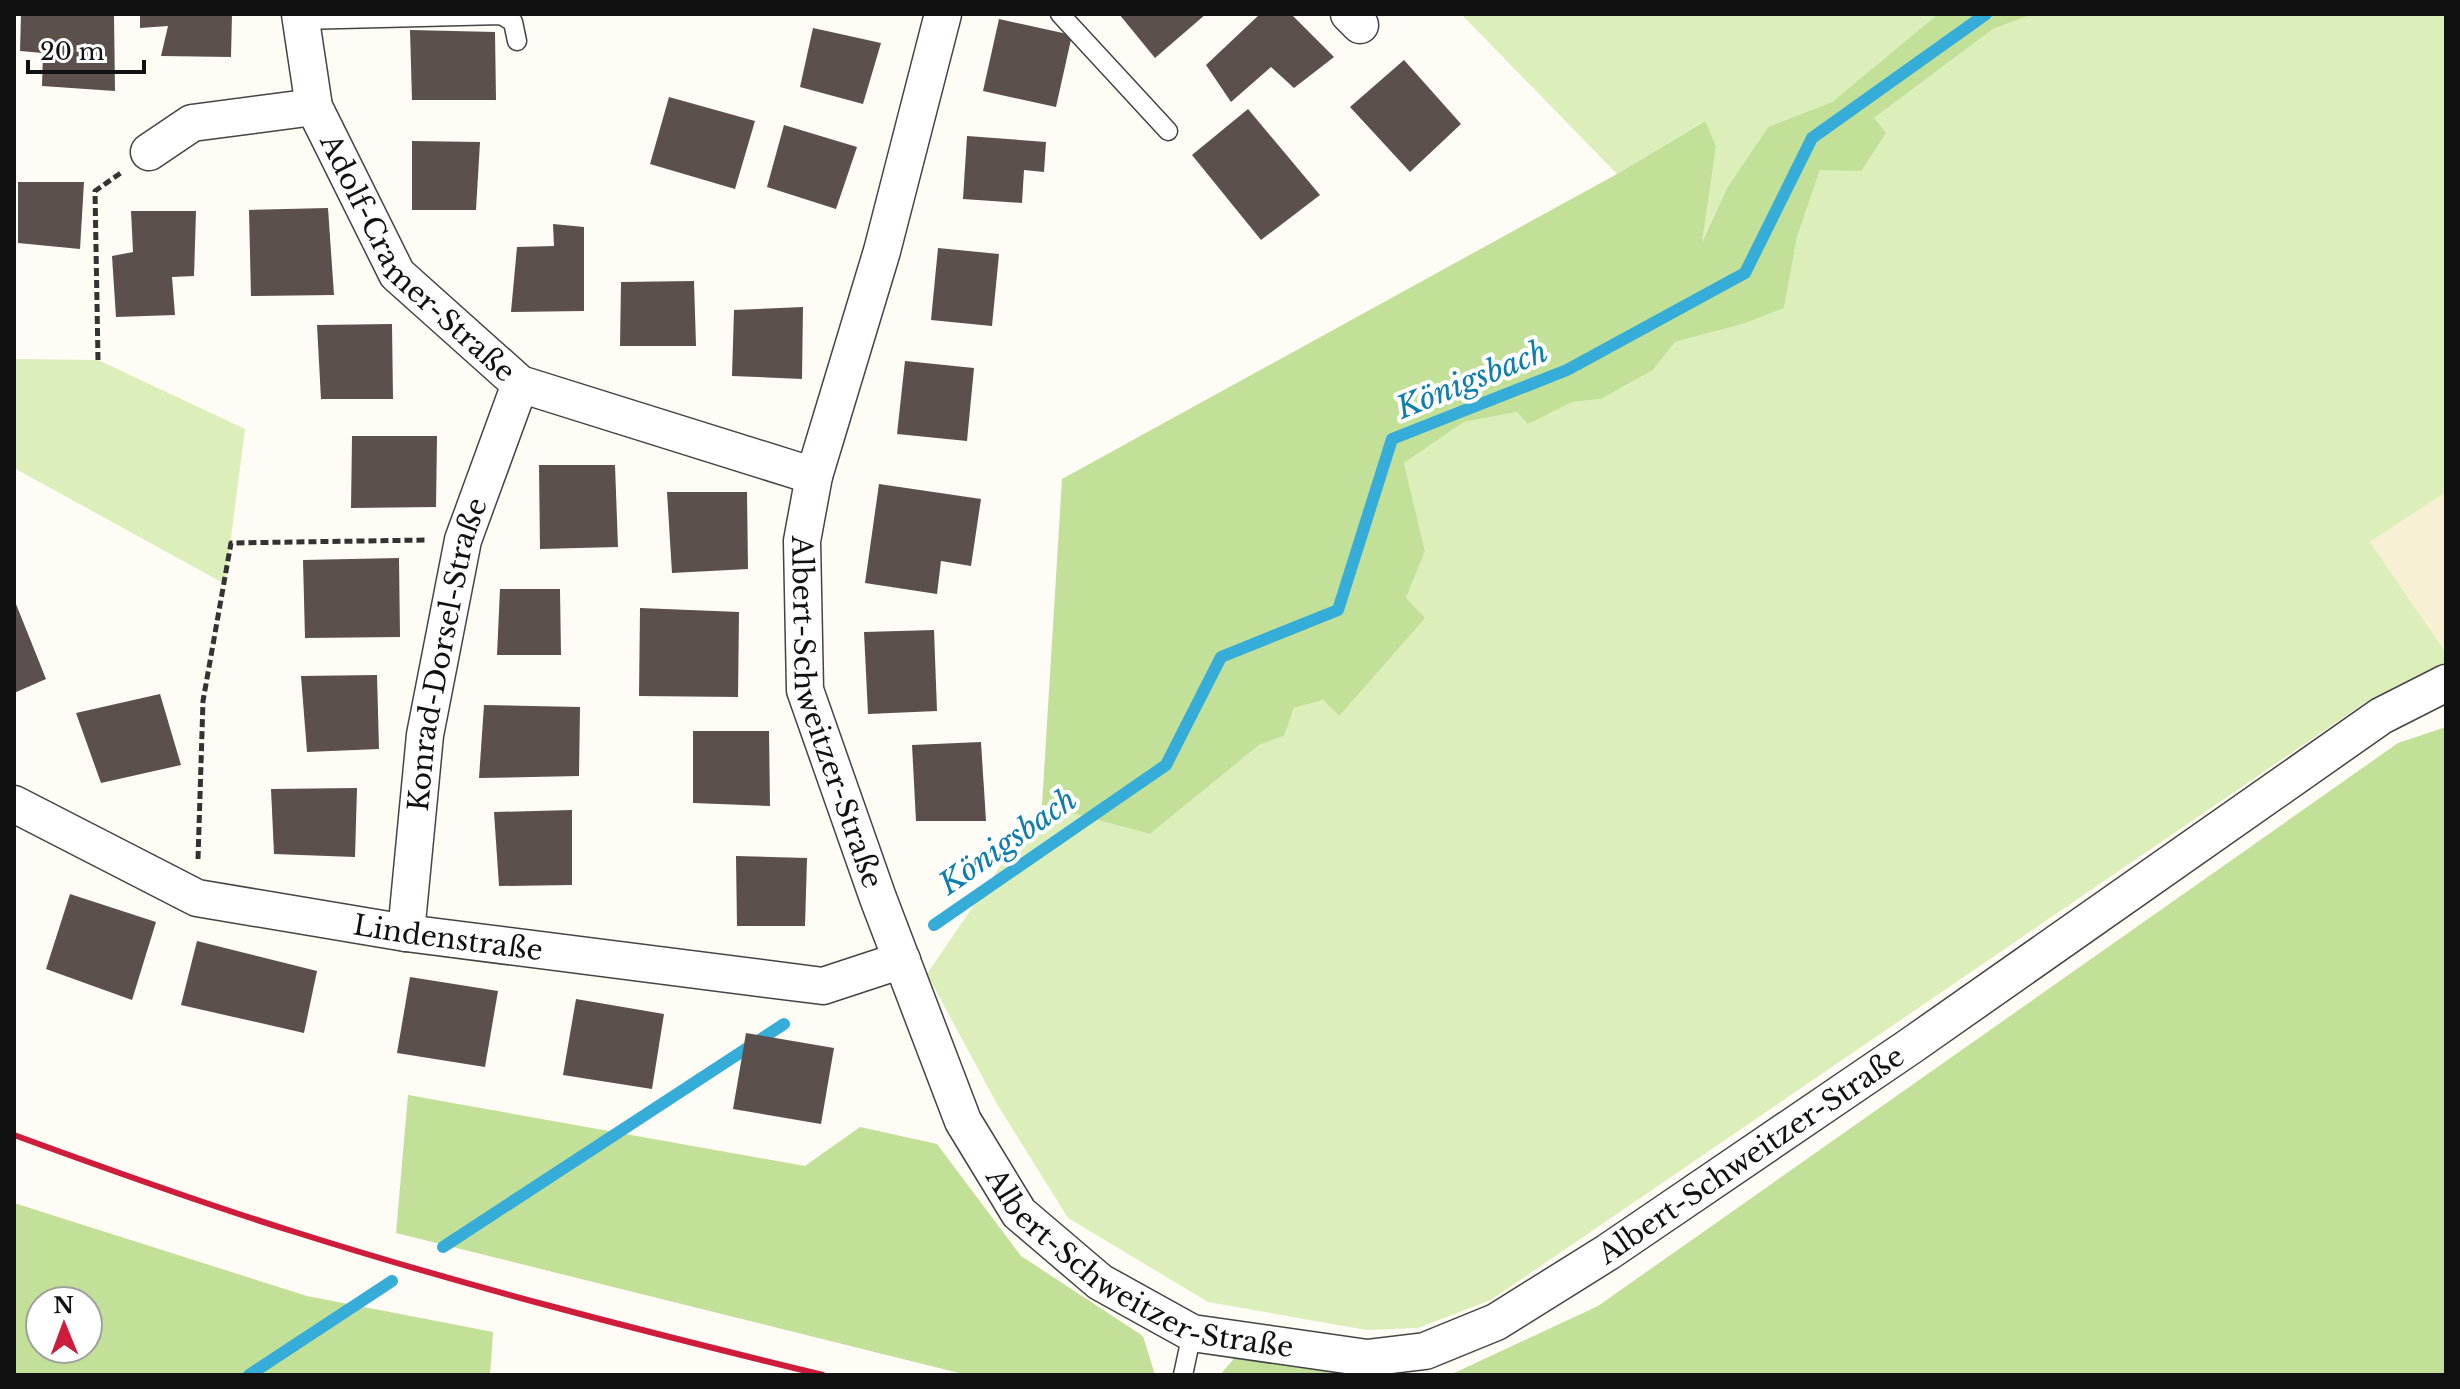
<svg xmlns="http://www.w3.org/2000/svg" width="2460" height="1389" font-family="'Libre Baskerville',serif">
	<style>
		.farmland { fill: #f8f0d2 }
		.green { fill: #dceeba }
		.forest { fill: #c2e098; fill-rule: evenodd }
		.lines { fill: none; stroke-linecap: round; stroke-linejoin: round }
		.stream { stroke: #35add8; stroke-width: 12 }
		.building { fill: #5b504c }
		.lane-casing { stroke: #444; stroke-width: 21 }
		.street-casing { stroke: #444; stroke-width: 39 }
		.path { stroke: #333; stroke-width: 5; stroke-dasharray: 8 4; stroke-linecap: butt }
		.lane { stroke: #fff; stroke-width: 18 }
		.street { stroke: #fff; stroke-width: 36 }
		.rail { stroke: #ce1c3c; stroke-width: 6 }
		.labels { text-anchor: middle; stroke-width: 8; stroke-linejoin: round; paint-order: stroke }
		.street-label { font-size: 28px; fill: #111; stroke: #fff }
		.water-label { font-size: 30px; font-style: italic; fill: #0e7eaf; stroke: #fff }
	</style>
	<rect width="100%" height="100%" fill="#fffcf5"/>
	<path class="farmland" d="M2446 492V653L2370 542Z"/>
	<g class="green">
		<path d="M1461 14H1938L1832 102 1768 127 1727 188 1700 245 1716 146 1704 121 1617 174Z"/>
		<path d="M2033 14H2446V492L2370 542 2446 653V663L2366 702 1491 1300 1418 1328 1366 1330 1208 1302 1068 1218 997 1104 927 974 1042 805 1150 834 1259 745 1284 736 1294 708 1323 700 1339 716 1406 598 1425 551 1404 463 1464 422 1517 412 1528 423 1572 402 1601 399 1653 370 1675 342 1746 323 1784 308 1797 237 1820 170 1874 118 1993 29Z"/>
		<path d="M14 359 98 360 245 429 225 584 14 468Z"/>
	</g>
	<g class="forest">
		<path d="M1938 14H2033L1993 29 1874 118 1886 133 1861 171 1820 170 1797 237 1784 308 1746 323 1675 342 1653 370 1601 399 1572 402 1528 424 1517 412 1464 422 1404 463 1425 551 1406 598 1425 618 1339 716 1323 700 1294 708 1284 736 1259 745 1150 834 1042 805 1062 479 1617 174 1705 121 1716 146 1702 242 1727 188 1768 127 1832 102Z"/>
		<path d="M2446 727V1375L1452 1374 1598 1306 2398 743Z"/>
		<path d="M408 1095 805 1166 860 1127 937 1144 1021 1256 1143 1336 1155 1375H967L396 1233Z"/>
		<path d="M14 1203 307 1296 493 1332 490 1375H14ZM88 1301V1349H40V1301Z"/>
		<path d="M1237 1355 1373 1375H1220Z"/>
	</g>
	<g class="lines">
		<g class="stream">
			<path d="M934 925 1166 765 1221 657 1338 610 1392 439 1567 370 1745 273 1812 138 1986 14"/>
			<path d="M443 1247 784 1024"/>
			<path d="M249 1375 392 1281"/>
		</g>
	</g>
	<g class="building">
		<path d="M21 14H114L115 91 42 86 43 53 20 51Z"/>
		<path d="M140 14H232L231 57 161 56 168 26 140 28Z"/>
		<path d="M1119 14H1206L1155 58Z"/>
		<path d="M1260 14H1291L1334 57 1294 88 1271 67 1231 102 1206 65Z"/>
		<path d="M999 19 1072 35 1056 107 983 91Z"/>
		<path d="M813 28 881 43 863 104 800 87Z"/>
		<path d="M410 30 495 32 496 100H412Z"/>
		<path d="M1404 60 1461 124 1410 172 1350 107Z"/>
		<path d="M669 97 755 121 735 189 650 164Z"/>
		<path d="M1248 109 1320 195 1261 240 1192 155Z"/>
		<path d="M784 125 857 147 836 209 767 187Z"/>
		<path d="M967 136 1046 142 1044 172 1024 170 1022 203 963 199Z"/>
		<path d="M412 141 480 142 476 210H412Z"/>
		<path d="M18 182H84L80 249 18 243Z"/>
		<path d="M328 208 334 295 251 296 249 210Z"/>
		<path d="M131 211H196L194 276 172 277 175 315 116 317 112 256 133 252Z"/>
		<path d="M553 224 584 227V311L511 312 517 247 554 246Z"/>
		<path d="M938 248 999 254 992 326 931 320Z"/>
		<path d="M694 281 696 346H620L621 282Z"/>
		<path d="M803 307 802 379 732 376 734 310Z"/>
		<path d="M392 324 393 399H321L317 325Z"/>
		<path d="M905 361 974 368 967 441 897 434Z"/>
		<path d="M352 436H437L436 507 351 508Z"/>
		<path d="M539 465H615L618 547 540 549Z"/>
		<path d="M879 484 981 499 971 566 941 561 937 594 865 583Z"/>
		<path d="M667 492H747L748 569 672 573Z"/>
		<path d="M399 558 400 637 305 638 303 560Z"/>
		<path d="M500 589H560L561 655H497Z"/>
		<path d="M14 599 46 679 14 693Z"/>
		<path d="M640 608 739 612 738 697 639 696Z"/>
		<path d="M934 630 937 711 868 714 864 632Z"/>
		<path d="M377 675 379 749 307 752 301 676Z"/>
		<path d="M160 694 181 765 101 783 76 713Z"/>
		<path d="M484 705 580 707 579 776 479 778Z"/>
		<path d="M693 731H769L770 806 693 803Z"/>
		<path d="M981 742 986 821H916L912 745Z"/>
		<path d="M357 788 355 857 274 854 271 789Z"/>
		<path d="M572 810V885L499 886 494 812Z"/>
		<path d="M736 856 807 858 805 926H737Z"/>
		<path d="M70 894 156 922 132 1000 46 969Z"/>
		<path d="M197 941 317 971 304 1033 181 1005Z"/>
		<path d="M410 977 498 991 485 1067 397 1053Z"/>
		<path d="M576 999 664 1014 652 1089 563 1075Z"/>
		<path d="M746 1033 834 1048 821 1124 733 1109Z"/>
	</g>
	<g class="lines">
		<defs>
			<g id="lane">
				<path d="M1060 14 1168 131"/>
				<path d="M301 20 501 15 513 22 517 41"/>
				<path d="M1183 1375 1192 1333"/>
			</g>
			<g id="street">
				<path id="s1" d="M300 14 314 107 397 274 520 384 814 476"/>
				<path id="s2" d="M943 14 882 251 814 476 802 541 805 690 878 898 963 1121 1019 1213 1100 1282 1192 1333 1367 1358 1425 1351 1496 1322 1608 1252 1912 1045 2381 716 2446 683"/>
				<path d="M1349 14 1360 25"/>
				<path d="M149 152 192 123 314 107"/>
				<path id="s3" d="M14 804 197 898 406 933 823 986 902 960"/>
				<path id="s4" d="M406 933 425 735 463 540 520 384"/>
			</g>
		</defs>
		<use href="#lane" class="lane-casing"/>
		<use href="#street" class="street-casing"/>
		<g class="path">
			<path d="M98 360 95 191 122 172"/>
			<path d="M198 859 203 701 231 543 426 540"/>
		</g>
		<use href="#lane" class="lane"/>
		<use href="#street" class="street"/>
		<path class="rail" d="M14 1135C107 1169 201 1203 295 1232 469 1287 646 1332 823 1375"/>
	</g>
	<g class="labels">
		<g class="street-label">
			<text dy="10" stroke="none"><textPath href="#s1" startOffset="280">Adolf-Cramer-Straße</textPath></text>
			<text dy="10" stroke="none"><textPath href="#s4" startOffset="282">Konrad-Dorsel-Straße</textPath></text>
			<text dy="10" stroke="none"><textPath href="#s2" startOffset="722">Albert-Schweitzer-Straße</textPath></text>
			<text dy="10" stroke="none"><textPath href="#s3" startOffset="460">Lindenstraße</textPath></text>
			<text dy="10" stroke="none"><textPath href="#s2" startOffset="2090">Albert-Schweitzer-Straße</textPath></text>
			<text dy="10" stroke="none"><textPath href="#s2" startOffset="1394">Albert-Schweitzer-Straße</textPath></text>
		</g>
		<g class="water-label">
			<text transform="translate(1472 380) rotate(-22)" y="10">Königsbach</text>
			<text transform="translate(1008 842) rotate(-35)" y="10">Königsbach</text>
		</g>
	</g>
	<rect width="2460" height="1389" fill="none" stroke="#111111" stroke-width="32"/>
	<g transform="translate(64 1325) rotate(359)"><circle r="38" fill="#ffffff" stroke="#a0a0a0" stroke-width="2"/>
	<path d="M0-6L14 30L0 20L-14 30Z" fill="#ce1c3c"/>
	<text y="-12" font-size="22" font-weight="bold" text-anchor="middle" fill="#111111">N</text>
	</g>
	<path d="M28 60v12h116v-12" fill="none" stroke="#111111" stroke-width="4"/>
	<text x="40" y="60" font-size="24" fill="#111111" stroke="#ffffff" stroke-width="6" paint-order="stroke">20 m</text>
</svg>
